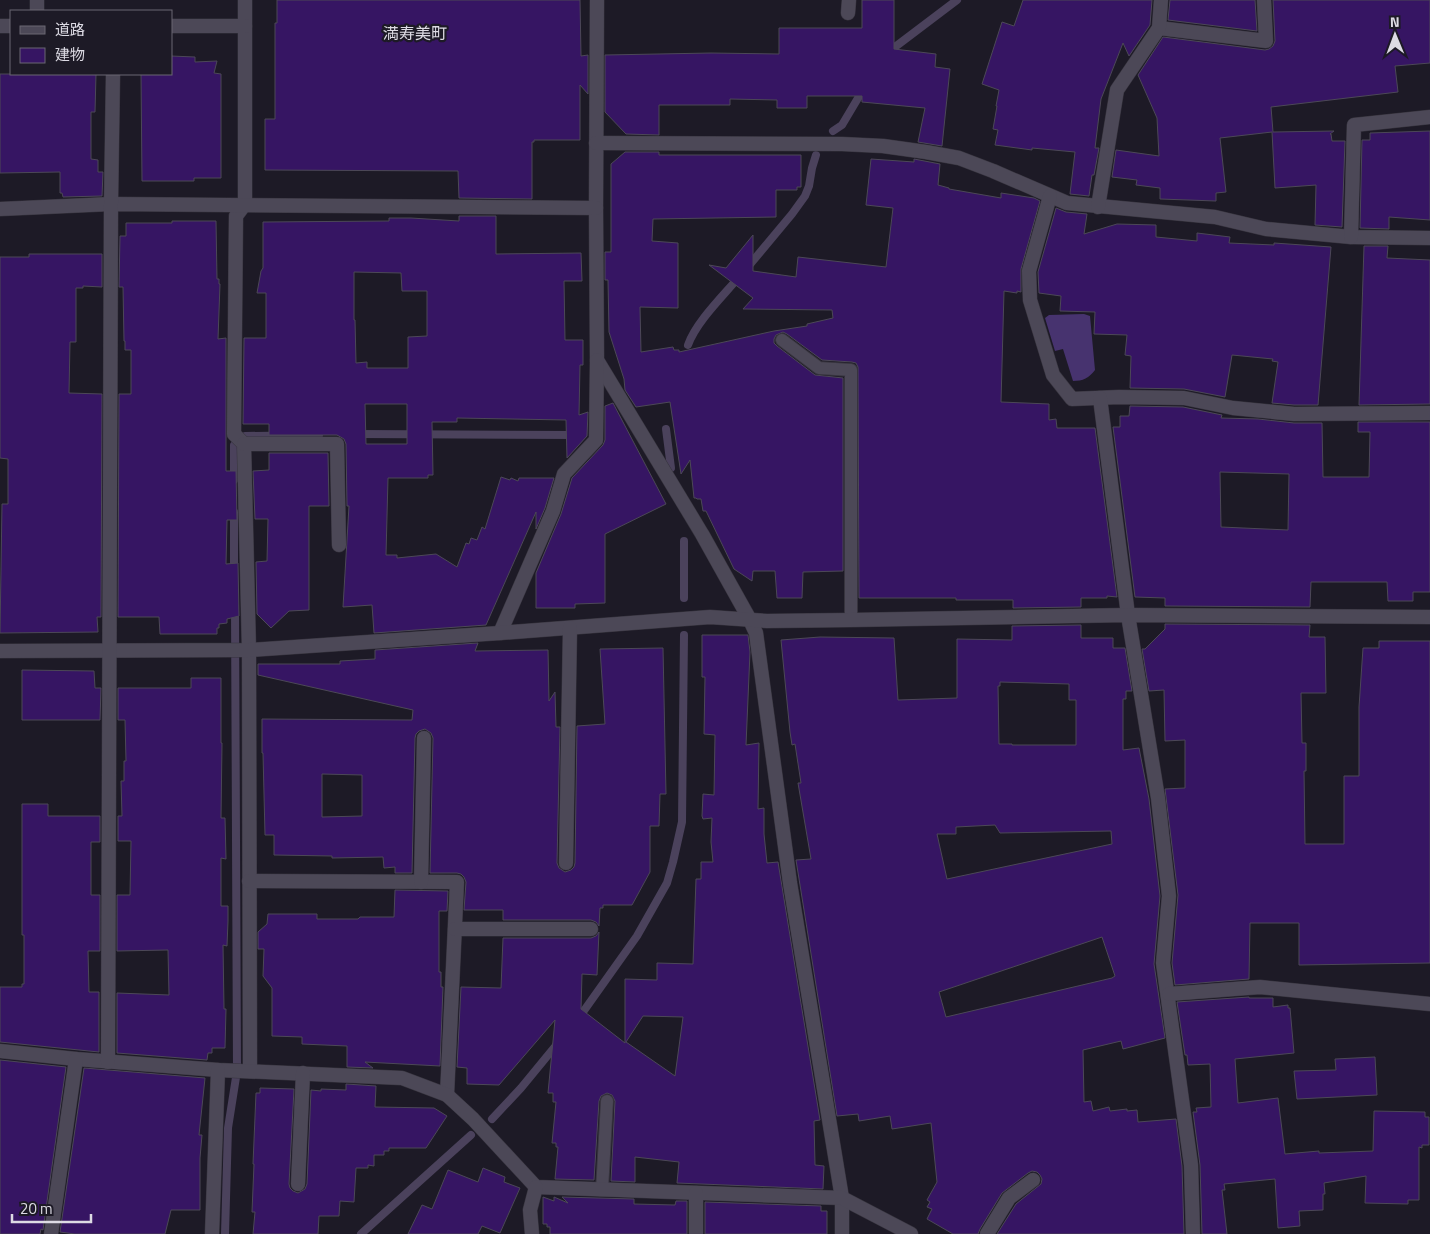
<svg xmlns="http://www.w3.org/2000/svg" width="1430" height="1234" font-family="'Titillium Web','Noto Sans JP',sans-serif">
	<style>
		.green { fill: #47336f }
		.lines { fill: none; stroke-linecap: round; stroke-linejoin: round }
		.stream { stroke: #4b425c; stroke-width: 8 }
		.building { fill: #361563; stroke: #4c4857; fill-rule: evenodd }
		.service-casing { stroke: #37343e; stroke-width: 14 }
		.minor-casing { stroke: #37343e; stroke-width: 15 }
		.service { stroke: #4c4857; stroke-width: 12 }
		.minor { stroke: #4c4857; stroke-width: 14 }
		.labels { text-anchor: middle; stroke-width: 4.5; stroke-linejoin: round; paint-order: stroke }
		.neighbourhood-label { font-size: 16px; fill: #dddbe4; stroke: #1d1a26 }
	</style>
	<rect width="100%" height="100%" fill="#1d1a26"/>
	<path class="green" d="M1084 314 1090 316 1095 370C1089 378 1083 381 1073 381L1063 349 1055 351 1045 318 1049 315Z"/>
	<g class="lines">
		<g class="stream">
			<path d="M887 53 957 0"/>
			<path d="M833 131 842 125 864 88"/>
			<path d="M747 268 792 214 805 196 809 186 812 168 816 155"/>
			<path d="M688 345C696 322 723 296 739 277"/>
			<path d="M666 429 671 468"/>
			<path d="M356 434 577 435"/>
			<path d="M234 480V445L245 436 319 435"/>
			<path d="M234 512V573"/>
			<path d="M684 598V541"/>
			<path d="M578 1019 637 936 667 883 673 862 682 822 684 635"/>
			<path d="M492 1119 521 1088 558 1043"/>
			<path d="M225 1234 228 1128 237 1071 235 607"/>
			<path d="M361 1234 471 1135"/>
		</g>
	</g>
	<g class="building">
		<path d="M277 0H580L581 56 588 55V94L580 85V140H534V142H532V199L459 198 458 171 265 170V119H275V23H277Z"/>
		<path d="M862 0H894V49L936 54 935 67 950 69 942 146 918 142 925 108 862 102V96H807V108H777V100L730 99V105H659V135L626 134 605 112V55L711 53 779 54V28H862Z"/>
		<path d="M1023 0H1152L1150 25 1129 56 1123 43 1101 99 1095 148H1099L1094 175H1092L1089 196 1070 194 1075 152 1032 148V150L995 145 998 130 993 129 997 106H996L999 90 982 84 1002 22 1014 26Z"/>
		<path d="M1170 0H1255L1257 31 1168 20Z"/>
		<path d="M1273 0H1430V63L1395 66 1398 92 1271 107 1273 132 1334 131 1330 134H1331L1332 141H1345L1342 227 1315 225 1316 185 1275 188 1272 132 1220 138 1226 192 1216 193V201L1160 199V188L1136 185 1137 180 1112 177 1116 150 1159 156 1157 118 1138 75 1163 37 1265 50 1269 49 1273 46 1275 41Z"/>
		<path d="M171 56 195 57V62L217 61 214 73 221 74V178H194V181H142L141 74H171Z"/>
		<path d="M0 74H96L95 112H91V159L98 160V172H103L102 196 63 197 62 193H60V172L0 173Z"/>
		<path d="M1430 131V220L1389 217V229L1360 228 1362 140H1370V133Z"/>
		<path d="M625 152H659V155H801V187H797V190H776V217L653 219 652 241 678 243V308L640 307 641 352 673 347 674 350H679V352L774 331 807 326V324L833 318 832 310 743 309 753 298 709 265 726 268 753 235V271L796 277 798 257 886 267 893 208 866 205 871 159 914 162V159L940 164 938 185 949 188V189L1001 198V193L1034 198 1040 201 1021 269V292L1017 291V293L1004 291 1001 402 1049 404V420L1056 419 1057 428H1095L1117 597 1107 596V598H1081V607L1013 608V600H956V598H859L858 367 856 363 852 362 822 360 787 334 783 332 776 335 774 339V343L777 346 815 375 843 378V571L803 572 802 598H777L775 571H753L752 581 734 569 706 511H703L701 499H697L696 498H694L690 460 681 474 670 402 636 407 625 390 624 379 609 332 608 280H605V252H611V164Z"/>
		<path d="M1056 208 1066 212 1087 214 1084 234 1117 224 1156 225V237L1197 241V233L1230 237 1229 243 1274 245V243L1331 247 1318 405H1294L1272 403 1278 362 1272 361 1273 359 1232 355 1225 397 1184 389 1130 388 1131 356 1125 355 1127 335 1094 334 1095 312 1060 311 1061 296 1039 293 1038 272Z"/>
		<path d="M459 216H496V254L581 253 582 281H564L565 340H583V365H580L579 415 588 412 587 436 567 458 566 420 457 418V422H432L433 475H428V478H388L386 555H397V558L436 554 457 567 466 543 469 544 471 538 477 540 482 527 485 529 501 477 510 480 511 478 518 481 519 478H554L545 508 536 529V512L486 625 374 633 372 605 343 607 349 506H347L346 444 344 439 337 435H269V424H243L244 338H266V293H257L261 271 263 268V222L389 221V218H411L459 221ZM354 272 401 273 402 291H427V336L408 337V368H367V362L356 363 355 320H354ZM365 404H407V444H366Z"/>
		<path d="M172 221H216L217 279H219V284H220L218 339 226 338V471H236L237 520H227L226 564 238 563 239 616 227 619V623L219 624V628H217V634H160L159 617H118L119 394H131V350H125V341H124L123 287H119L120 236H126V223H172Z"/>
		<path d="M1364 246H1388L1387 258 1430 260V404L1359 405Z"/>
		<path d="M29 254H102V287L83 286V288H76V342H70L69 393 102 394 101 617H97L98 632 0 633 2 504H8V459L0 458V257H29Z"/>
		<path d="M613 403 666 504 605 534V603L575 604V608H536V573L561 514 572 478 603 445 605 440V406Z"/>
		<path d="M1130 406 1183 407 1222 415 1221 418 1258 419 1294 423H1322L1323 477H1369L1370 432H1358V422H1430V592H1413V601H1388L1387 582H1311L1310 607 1165 606V598L1135 597 1113 427H1120V416H1129ZM1220 472 1289 474 1288 530 1221 527Z"/>
		<path d="M269 453H328L329 506H309V610L289 611 271 628 257 614 256 562 267 561 268 519H255L253 471 269 470Z"/>
		<path d="M1165 624 1310 625 1309 637H1325L1326 693H1301L1302 743H1306V771H1304L1305 844H1344V776H1359V707L1363 648H1379V641H1430V963L1299 965V923H1250L1249 979 1175 985 1172 963 1178 895 1165 789 1185 788V740L1165 741 1164 690 1149 691 1142 649H1145L1165 629Z"/>
		<path d="M1081 625V638H1113V648H1125L1132 691H1126V699H1123V750L1139 748 1149 799 1160 896 1154 964 1165 1038 1123 1049 1121 1041 1083 1050 1084 1102 1091 1101 1093 1111 1109 1107 1110 1111 1127 1109V1111L1137 1110 1138 1122 1176 1119 1182 1166 1184 1234H997L1016 1204 1041 1184 1042 1179 1040 1175 1037 1172 1032 1171 1028 1173 1002 1193 980 1229 978 1234H953L927 1219 932 1209 927 1207 930 1202 927 1200 937 1182 931 1123 892 1129 890 1116 859 1121 858 1114 837 1116 796 860 811 859 798 783H801L795 744 792 745 790 732 781 640 820 637 894 638 898 700 957 698V639L1012 640V626ZM1000 682 1069 684V700H1076V745H1012V744H999L998 686H1000ZM995 825 1000 833 1111 831 1112 844 947 879 937 834H956V827ZM1102 937 1115 976 1112 978 946 1017 939 992Z"/>
		<path d="M702 635H748L750 652 746 745 759 743 758 809 764 808V834L767 863 778 862 820 1120 814 1121 815 1165 824 1166 823 1189 677 1183 679 1162 635 1157V1182L611 1181 615 1101 612 1095 607 1093 601 1096 599 1101 594 1180 555 1179 558 1147H556V1143H552L556 1102H553V1093H548L555 1020 499 1085 467 1084V1068L457 1067 461 987 501 988 503 938H591L596 936 599 932 597 975 582 974 581 1009 625 1043V979L657 980V963L693 964 696 879H701V862H713L711 842 712 818 703 819 702 816 703 794 714 795 715 735 704 734 705 677H702ZM643 1016 683 1017 675 1076 626 1042Z"/>
		<path d="M478 643 475 651 548 650 549 701 555 692 556 727H560L557 863 559 868 565 872 571 870 574 867 575 863 577 726 605 724 600 649 663 648 666 794H660L659 826H650V872L632 905H603V908H600L599 926 596 922 591 920H503V910H464L466 882 464 877 461 874 457 873H430L433 738 431 733 425 729 419 731 416 734 415 738 412 873H395V867L384 868 383 857 332 858V856L274 855V835H265L263 753H262V719L412 720 413 710 258 675V664H340V661L375 659V650ZM322 774 362 775V816L322 817Z"/>
		<path d="M22 670 94 671 95 688H101L100 720H22Z"/>
		<path d="M191 678H221V743H222L221 818H225L226 859 221 858V906H228V921L227 946 223 945 224 1009H226L225 1048H212V1053H208L207 1060 117 1053V993L169 995 168 950 117 951V895H130L131 841H118V816H122L121 781H124V761H126L125 720H118V688H191Z"/>
		<path d="M22 804H48V816H100V842H91V895H100V951H88L89 992H99V1052L0 1042V987H22V984H24V935H22Z"/>
		<path d="M395 890 448 891 447 911H439V972H441V987H443L440 1066 365 1062 373 1068 347 1067V1046L302 1044V1037L272 1036V988L263 976 264 949H258V932L267 924 268 914H317V919H358L360 917H394Z"/>
		<path d="M1249 997V998H1273V1007L1288 1005V1008H1290L1294 1053 1235 1059 1238 1103 1278 1098 1285 1154 1319 1151V1153L1373 1151 1374 1111 1425 1112V1117H1429V1145H1422V1148L1419 1147V1200H1408V1204L1365 1203 1366 1176 1324 1183 1325 1194H1323V1210L1299 1211 1300 1226 1278 1228 1275 1179 1224 1184 1225 1190H1222L1227 1234H1202L1200 1165 1193 1112H1197L1196 1108 1211 1107 1210 1064 1188 1065 1187 1055H1185L1177 1002Z"/>
		<path d="M1375 1057 1377 1095 1297 1099 1294 1071 1336 1070 1335 1059Z"/>
		<path d="M0 1060 66 1067 43 1230 41 1229 40 1234H0Z"/>
		<path d="M84 1068 205 1078 199 1135H202L200 1158V1210H171L165 1234H75L60 1232Z"/>
		<path d="M346 1084 376 1086 375 1107 434 1108 447 1116 426 1148H389V1151H384V1155H374V1166L368 1165V1168H356L354 1202 340 1201 339 1216H319L318 1234H253L255 1212H252L254 1164H253L256 1093H260V1088L294 1089 289 1184 290 1188 293 1191 298 1193 305 1189 307 1184 311 1090 321 1091V1089L346 1090Z"/>
		<path d="M483 1168 505 1177 504 1182 520 1188 500 1233 482 1226 478 1234H408L422 1205 432 1209 448 1170 478 1182Z"/>
		<path d="M543 1197 554 1201V1197L568 1203 562 1197 634 1199V1204L675 1205 676 1201H687V1234H550V1227H547V1224H543Z"/>
		<path d="M705 1202 821 1206V1211H827V1234H705Z"/>
	</g>
	<g class="lines">
		<defs>
			<g id="service">
				<path d="M782 340 819 368 851 370V620"/>
				<path d="M602 1190 607 1101"/>
			</g>
			<g id="minor">
				<path d="M245 0V204L236 216 234 434 244 444 249 650 250 1071"/>
				<path d="M597 0 596 208 597 360 702 534 750 620 756 633 790 883 842 1198V1234"/>
				<path d="M37 11V0"/>
				<path d="M848 13 849 0"/>
				<path d="M0 26H11"/>
				<path d="M171 26H245"/>
				<path d="M1159 28 1266 41 1264 0"/>
				<path d="M596 143 842 144 883 146 926 152 959 158 993 171 1067 203 1215 217 1266 229 1351 237 1430 238"/>
				<path d="M1050 196 1029 271 1030 300 1053 375 1072 399 1119 397 1184 398 1233 408 1294 414 1430 413"/>
				<path d="M1098 207 1117 90 1159 28 1161 0"/>
				<path d="M0 209 111 204 596 208"/>
				<path d="M1351 237 1354 125 1430 117"/>
				<path d="M1100 398 1128 615 1158 798 1169 896 1163 963 1191 1165 1193 1234"/>
				<path d="M244 444H337L339 545"/>
				<path d="M500 633 553 511 564 474 596 440 597 360"/>
				<path d="M0 651 249 650 500 633 710 617 767 621 851 620 1128 615 1430 617"/>
				<path d="M566 863 570 628"/>
				<path d="M249 881 457 882 447 1095"/>
				<path d="M421 882 424 738"/>
				<path d="M455 929H591"/>
				<path d="M1169 994 1260 987 1430 1004"/>
				<path d="M0 1051 76 1059 218 1070 402 1078 447 1095 473 1119 536 1187 842 1198 911 1234"/>
				<path d="M108 1062 111 204 113 74"/>
				<path d="M298 1184 303 1073"/>
				<path d="M51 1234 76 1059"/>
				<path d="M212 1234 218 1070"/>
				<path d="M532 1234 530 1210 536 1187"/>
				<path d="M696 1234V1193"/>
				<path d="M987 1234 1009 1198 1033 1180"/>
			</g>
		</defs>
		<use href="#service" class="service-casing"/>
		<use href="#minor" class="minor-casing"/>
		<use href="#service" class="service"/>
		<use href="#minor" class="minor"/>
	</g>
	<g class="labels">
		<g class="neighbourhood-label">
			<text x="415" y="39">満寿美町</text>
		</g>
	</g>
	<rect x="10" y="10" width="162" height="65" fill="#1d1a26" stroke="#6a6772"/>
	<rect x="20" y="26" width="25" height="8" fill="#4c4857" stroke="#6a6772"/>
	<text x="55" y="35" font-size="15" fill="#dddbe4">道路</text>
	<rect x="20" y="48" width="25" height="15" fill="#361563" stroke="#6a6772"/>
	<text x="55" y="60" font-size="15" fill="#dddbe4">建物</text>
	<g transform="translate(1395 35) rotate(359)" stroke="#1d1a26" stroke-width="4" paint-order="stroke">
	<path d="M0-4L9 19L0 12L-9 19Z" fill="#dddbe4"/>
	<text y="-8" font-size="14" font-weight="bold" text-anchor="middle" fill="#dddbe4">N</text>
	</g>
	<path d="M12 1214v8h79v-8" fill="none" stroke="#dddbe4" stroke-width="2.5"/>
	<text x="20" y="1214" font-size="15" fill="#dddbe4" stroke="#1d1a26" stroke-width="4" paint-order="stroke">20 m</text>
</svg>
